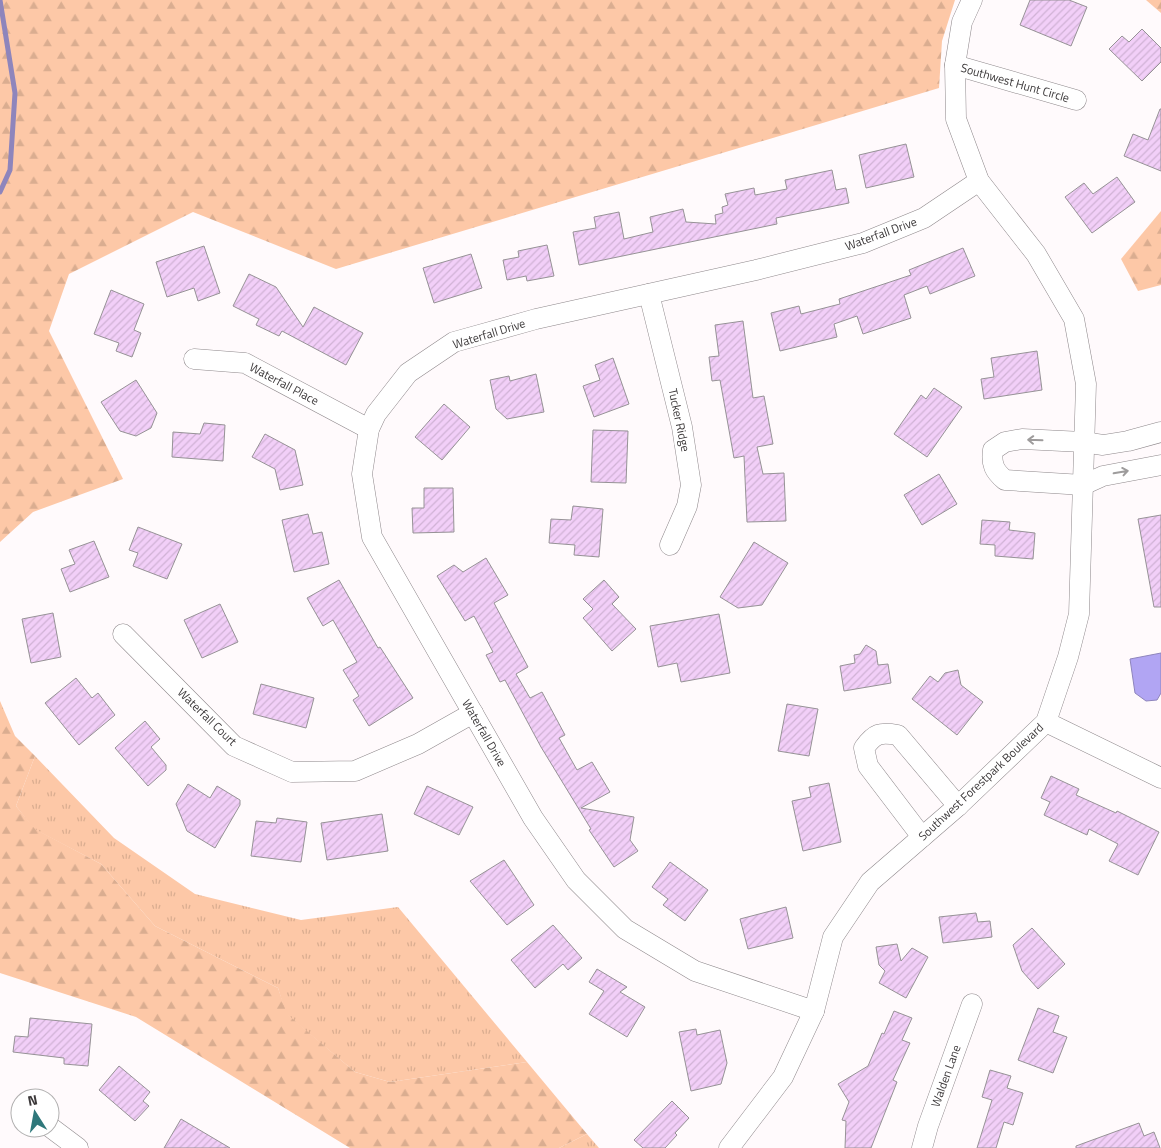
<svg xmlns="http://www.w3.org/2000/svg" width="1161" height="1148" font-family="'Titillium Web',sans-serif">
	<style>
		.grass { fill: url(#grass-tufts) }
		.forest { fill: url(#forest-firs) }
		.water { fill: #b1a5f3; stroke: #8e85bc }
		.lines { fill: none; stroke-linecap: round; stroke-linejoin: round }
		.stream { stroke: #8e85bc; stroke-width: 5 }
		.building { fill: url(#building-hatch); stroke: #969296 }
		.minor-casing { stroke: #8e888b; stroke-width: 21 }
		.minor { stroke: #fff; stroke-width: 20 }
		.oneway { stroke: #9e9c9c }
		.labels { text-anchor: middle; stroke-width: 5; stroke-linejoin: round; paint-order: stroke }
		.street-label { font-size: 12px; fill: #3c393a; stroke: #fff }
	</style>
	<defs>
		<pattern id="grass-tufts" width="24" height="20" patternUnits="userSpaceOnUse" patternTransform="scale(1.25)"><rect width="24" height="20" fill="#fdc8a7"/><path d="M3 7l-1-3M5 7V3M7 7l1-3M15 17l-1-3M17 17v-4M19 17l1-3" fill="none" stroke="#daad90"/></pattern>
		<pattern id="forest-firs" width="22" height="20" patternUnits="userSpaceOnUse" patternTransform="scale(1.25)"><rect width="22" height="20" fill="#fdc8a7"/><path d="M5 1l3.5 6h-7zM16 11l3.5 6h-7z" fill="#daad90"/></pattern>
		<pattern id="building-hatch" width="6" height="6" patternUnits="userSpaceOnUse" patternTransform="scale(1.25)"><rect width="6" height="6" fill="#f2cff8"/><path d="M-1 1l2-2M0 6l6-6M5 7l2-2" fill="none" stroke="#d0b2d5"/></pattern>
	</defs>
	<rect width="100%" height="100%" fill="#fffafc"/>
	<g class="grass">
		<path d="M35 756 114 838 195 894 301 920 398 907 527 1062 390 1082 355 1072 286 1014 278 988 155 926 101 864 34 829 16 806Z"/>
		<path d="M587 1134 599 1148H559Z"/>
	</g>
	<g class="forest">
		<path d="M0 0H955L942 41 939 88 336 269 193 212 69 274 49 331 123 479 33 512 0 542Z"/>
		<path d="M1146 0H1161V13Z"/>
		<path d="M1161 211V285L1138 291 1121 259Z"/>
		<path d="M0 701 15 736 35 756 16 806 35 829 101 864 155 926 278 988 287 1014 355 1072 390 1082 527 1062 587 1134 559 1148H350L136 1017 0 973Z"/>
	</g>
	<path class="water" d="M1161 653V693L1157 700 1146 701 1135 693 1130 659Z"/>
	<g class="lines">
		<path class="stream" d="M0 192 10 170 15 93 0 0"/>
	</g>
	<g class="building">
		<path d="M1030 0H1069L1087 7 1071 46 1020 25Z"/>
		<path d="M1142 29 1161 48V62L1142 81 1109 49 1122 36 1129 42Z"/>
		<path d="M1160 109H1161V171L1124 156 1133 134 1148 140Z"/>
		<path d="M906 144 914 177 866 188 859 155Z"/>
		<path d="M832 170 836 190 846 188 849 203 776 218 777 224 579 265 573 232 596 228 594 217 619 212 624 239 653 232 650 217 683 209 686 222 716 224 715 215 723 213 722 207 728 205 725 194 754 188 755 195 787 189 785 180Z"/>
		<path d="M1117 177 1135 202 1092 233 1065 197 1084 183 1093 194Z"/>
		<path d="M547 245 554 276 527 281 526 276 507 280 503 260 519 257 518 251Z"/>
		<path d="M204 246 220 293 198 301 194 288 167 297 156 262Z"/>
		<path d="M963 248 975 276 930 294 927 286 904 295 911 318 863 334 857 316 834 324 837 337 780 351 771 313 799 306 801 314 840 304 839 299 911 275 909 270Z"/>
		<path d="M471 254 482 288 434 303 423 268Z"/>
		<path d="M249 274 276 287 303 327 314 307 363 333 346 365 282 331 279 336 256 325 259 319 233 306Z"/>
		<path d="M111 290 144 304 134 330 141 333 132 357 116 351 119 343 94 334Z"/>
		<path d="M743 321 753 398 764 396 773 444 757 447 763 474 784 473 786 521 747 522 744 456 734 458 720 380 712 381 709 357 719 356 715 325Z"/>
		<path d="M1037 351 1042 390 984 399 981 379 994 377 991 358Z"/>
		<path d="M613 358 629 404 594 417 583 386 600 380 595 365Z"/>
		<path d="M536 374 544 412 507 419 496 409 490 380 509 376 510 381Z"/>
		<path d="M136 380 157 413 151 428 136 436 120 431 101 402Z"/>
		<path d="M934 388 962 407 927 457 894 434 921 395 926 399Z"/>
		<path d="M444 404 470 427 442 460 415 437Z"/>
		<path d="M204 423 225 425 223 461 172 457 173 432 200 434Z"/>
		<path d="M593 430 628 431 626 483 591 482Z"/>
		<path d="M265 434 295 450 303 485 280 490 275 469 252 457Z"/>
		<path d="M939 474 957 504 922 525 904 495Z"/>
		<path d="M424 488H453L454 532 413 533 412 508H424Z"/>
		<path d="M573 506 603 509 599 557 574 555 575 545 549 543 551 519 571 520Z"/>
		<path d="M308 514 313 534 322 532 329 564 294 572 282 520Z"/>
		<path d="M1161 515V607H1154L1138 519Z"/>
		<path d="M982 520 1010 522 1009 530 1035 533 1033 559 995 556V545L980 544Z"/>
		<path d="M138 527 182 544 167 579 133 566 138 553 129 550Z"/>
		<path d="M94 541 109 577 70 592 61 569 75 564 69 550Z"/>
		<path d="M754 542 788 563 762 605 738 608 720 597Z"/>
		<path d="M486 558 508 595 494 603 528 667 516 674 530 698 542 692 565 735 559 738 577 770 592 762 610 792 581 808 634 817 630 840 638 851 614 867 589 830 591 829 541 747 505 680 500 682 486 655 493 652 474 616 465 621 437 576 454 565 463 572Z"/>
		<path d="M339 580 378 648 380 647 413 698 369 726 353 700 359 696 343 670 357 662 333 620 323 626 307 598Z"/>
		<path d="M604 580 619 597 612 604 636 629 612 651 583 618 593 609 583 599Z"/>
		<path d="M220 604 238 642 202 658 184 620Z"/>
		<path d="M53 613 61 657 31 663 22 619Z"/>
		<path d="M719 614 730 673 681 682 677 663 658 667 650 626Z"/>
		<path d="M866 645 876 651 878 665 888 664 891 683 844 691 840 666 855 663 854 655 860 654Z"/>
		<path d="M958 670 961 685 983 702 957 735 912 699 930 676 938 682 945 673Z"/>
		<path d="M76 678 92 698 98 693 115 715 79 745 45 703Z"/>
		<path d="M261 684 314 698 306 728 253 714Z"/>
		<path d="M787 704 818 709 809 756 778 751Z"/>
		<path d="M145 721 160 739 151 747 166 765V770L148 786 115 748Z"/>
		<path d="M1051 776 1079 789 1076 795 1116 813 1117 811 1159 832 1138 875 1109 861 1118 844 1089 829 1087 835 1044 815 1050 802 1041 798Z"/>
		<path d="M829 783 841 842 803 851 792 801 811 797 809 787Z"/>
		<path d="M188 784 210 798 217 786 240 800V805L215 848 187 831 176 804Z"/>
		<path d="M427 786 473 807 459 835 414 814Z"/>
		<path d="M382 814 388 851 327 860 321 823Z"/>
		<path d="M277 818 307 822 301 862 251 856 256 821 276 823Z"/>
		<path d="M504 860 534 905 507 925 470 881Z"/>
		<path d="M670 862 708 890 685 921 663 905 668 899 652 887Z"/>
		<path d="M786 907 793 938 748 949 740 919Z"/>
		<path d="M976 913 978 922 990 921 992 937 943 943 939 917Z"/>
		<path d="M553 925 582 958 568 970 563 964 535 988 511 960Z"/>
		<path d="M1032 928 1065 964 1038 989 1022 971 1013 945Z"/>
		<path d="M897 944 901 961 912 948 928 957 906 998 879 983 885 971 879 965 876 947Z"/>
		<path d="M597 969 627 987 620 992 645 1007 627 1037 589 1014 604 991 589 982Z"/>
		<path d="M1038 1008 1059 1016 1053 1032 1067 1037 1053 1073 1018 1060Z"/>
		<path d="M894 1011 912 1018 902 1040 910 1043 893 1080 897 1082 871 1148H845L846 1121 842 1120 849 1102 838 1084 868 1066 882 1033 884 1034Z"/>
		<path d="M30 1018 92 1024 88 1066 64 1064V1058L13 1052 15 1036 28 1037Z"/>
		<path d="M696 1029 697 1035 720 1030 727 1063 721 1084 691 1091 679 1032Z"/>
		<path d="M119 1066 150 1092 143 1101 149 1106 135 1121 99 1090Z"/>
		<path d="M990 1070 1011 1076 1007 1088 1023 1093 1013 1125 1004 1122 996 1148H977L992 1100 982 1097Z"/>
		<path d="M672 1101 689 1118 675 1133 677 1135 665 1148H643L634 1140Z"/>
		<path d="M181 1119 230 1148H164Z"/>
		<path d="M1139 1123 1144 1136 1154 1132 1160 1148H1076V1146Z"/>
	</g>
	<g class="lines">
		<defs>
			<g id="minor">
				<path d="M955 65 1076 100"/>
				<path d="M649 294 682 427 691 485 687 506 670 545"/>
				<path d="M194 359 245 363 369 429"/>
				<path d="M1161 432 1128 441 1103 445 1083 442 1022 439 1005 442 993 450C991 464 994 471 1005 480L1083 485 1103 476 1161 465"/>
				<path d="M123 634 234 746 292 772 355 771 418 744 473 713"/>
				<path d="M1046 722 1161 778"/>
				<path d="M922 837 868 766 864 748C875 733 880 732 898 735L958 806"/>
				<path d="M814 1011 695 971 625 929 576 880 533 818 372 537 362 474 369 429 376 414 408 373 454 342 536 319 756 270 863 243 924 218 979 181"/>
				<path d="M50 1127 78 1148"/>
				<path d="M729 1148 783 1077 814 1011 833 937 870 882 958 806 1046 722 1068 657 1079 614 1086 384 1074 319 1036 254 979 181 956 119 955 65 962 22 972 0"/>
				<path d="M922 1148 928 1126 972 1004"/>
			</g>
		</defs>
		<use href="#minor" class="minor-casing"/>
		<use href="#minor" class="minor"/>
	</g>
	<defs><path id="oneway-shaft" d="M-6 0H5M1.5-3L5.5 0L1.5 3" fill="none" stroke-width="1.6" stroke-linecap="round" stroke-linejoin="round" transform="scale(1.25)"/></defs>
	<g class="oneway">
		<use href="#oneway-shaft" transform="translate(1035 440) rotate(-178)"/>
		<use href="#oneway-shaft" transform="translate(1121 472) rotate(-10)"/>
	</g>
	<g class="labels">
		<g class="street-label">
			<text transform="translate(1015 83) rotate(16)" y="4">Southwest Hunt Circle</text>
			<text transform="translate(881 234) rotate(-20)" y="4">Waterfall Drive</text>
			<text transform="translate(489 334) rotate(-17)" y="4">Waterfall Drive</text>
			<text transform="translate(284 384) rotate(28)" y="4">Waterfall Place</text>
			<text transform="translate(679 420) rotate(78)" y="4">Tucker Ridge</text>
			<text transform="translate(207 717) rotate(44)" y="4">Waterfall Court</text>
			<text transform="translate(484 733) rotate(60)" y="4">Waterfall Drive</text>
			<text transform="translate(981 782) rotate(-43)" y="4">Southwest Forestpark Boulevard</text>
			<text transform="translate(946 1076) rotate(-70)" y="4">Walden Lane</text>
		</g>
	</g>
	<g transform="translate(35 1113) rotate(349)"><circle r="24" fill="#ffffff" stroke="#b1b0b0"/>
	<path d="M0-4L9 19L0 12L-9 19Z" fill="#2f787b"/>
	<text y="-8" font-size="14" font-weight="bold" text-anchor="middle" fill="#3c393a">N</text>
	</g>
</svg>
